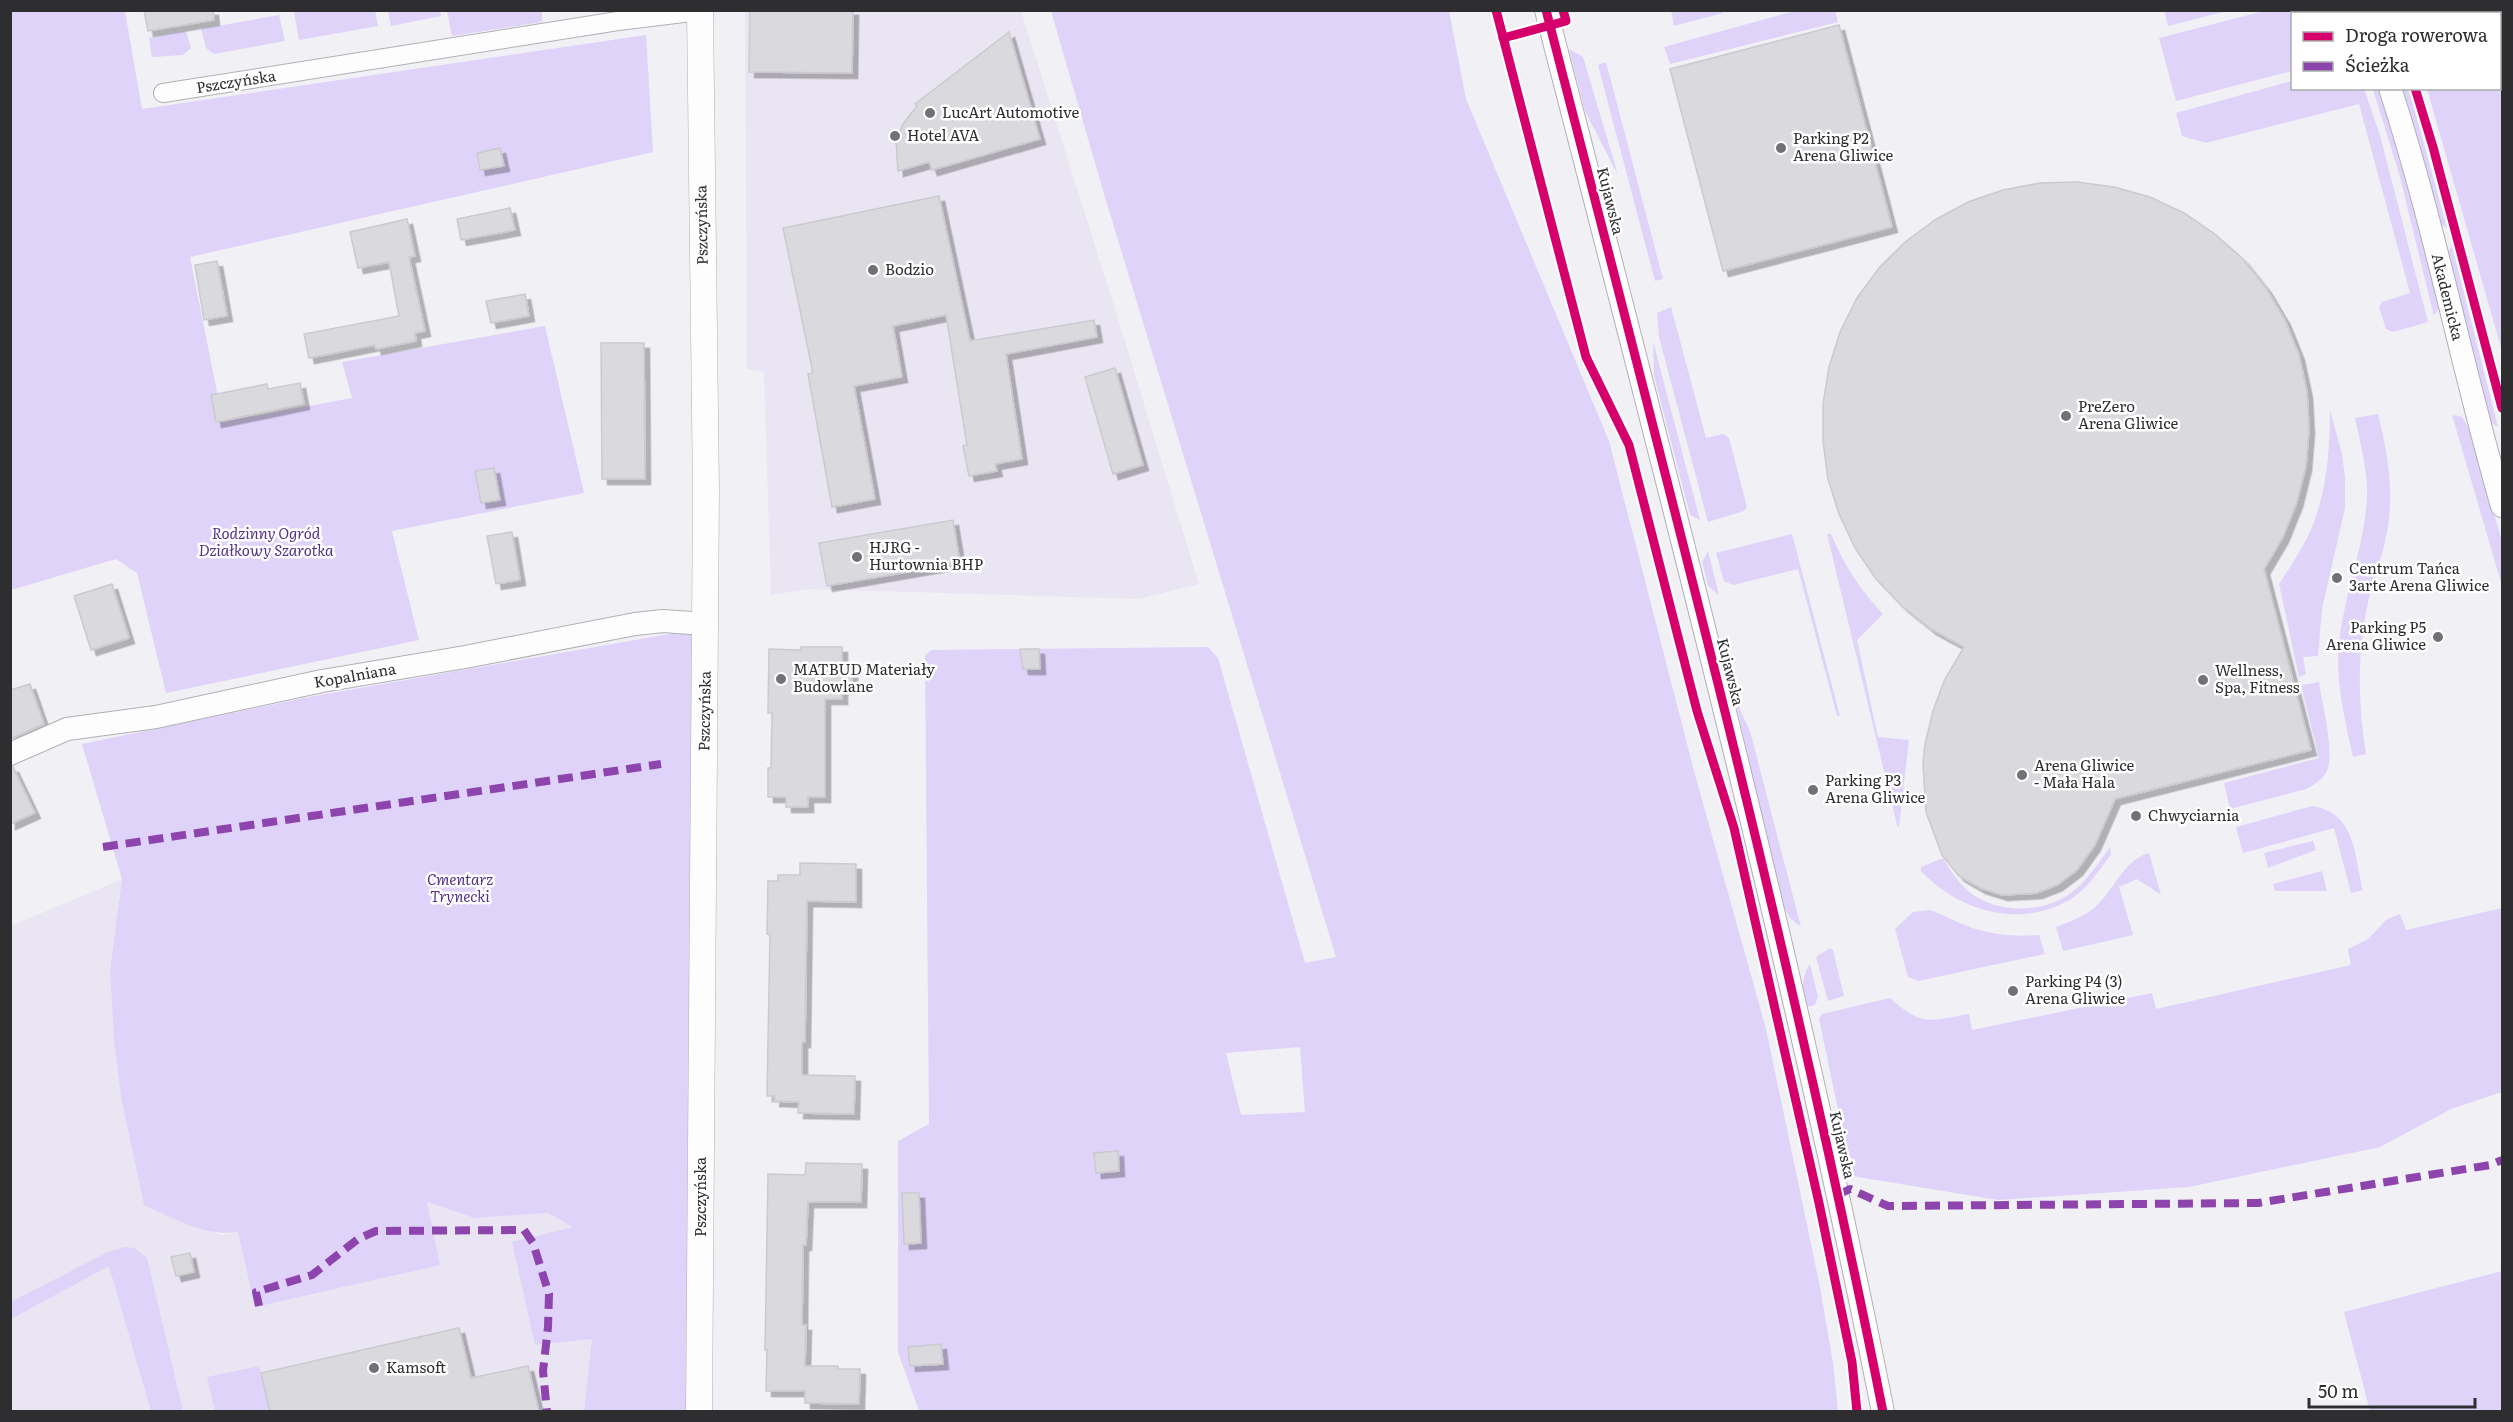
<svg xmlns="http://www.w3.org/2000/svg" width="2513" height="1422" font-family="Literata,serif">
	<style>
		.built { fill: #e9e5f2 }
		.green { fill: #dfd3fa; fill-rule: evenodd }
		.building { fill: #dad9de; stroke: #cbcace; stroke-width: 1.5; filter: url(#shadow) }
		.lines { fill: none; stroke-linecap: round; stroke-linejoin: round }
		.minor-casing { stroke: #b1b0b4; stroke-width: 20 }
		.tertiary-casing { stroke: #b1b0b4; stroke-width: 24 }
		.secondary-casing { stroke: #b1b0b4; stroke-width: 27 }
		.minor { stroke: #fdfdfe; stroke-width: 18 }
		.tertiary { stroke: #fdfdfe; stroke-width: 22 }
		.secondary { stroke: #fdfdfe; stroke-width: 26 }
		.quiet { stroke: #8e44ad; stroke-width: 8; stroke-dasharray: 15 8; stroke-linecap: butt }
		.cycleway-casing { stroke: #fff; stroke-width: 13 }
		.cycleway { stroke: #d6006c; stroke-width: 9 }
		.poi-dot { fill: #727175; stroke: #fff; stroke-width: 2 }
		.labels { text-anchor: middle; stroke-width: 5; stroke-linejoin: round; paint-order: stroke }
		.street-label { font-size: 15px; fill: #2e2d30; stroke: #fff }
		.poi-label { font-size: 15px; fill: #2e2d30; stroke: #fff; text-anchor: start }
		.park-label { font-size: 15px; font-style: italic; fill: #543287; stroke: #fff }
	</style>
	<defs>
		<filter id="shadow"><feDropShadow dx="5.5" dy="5.5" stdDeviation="0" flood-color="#0004"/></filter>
	</defs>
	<rect width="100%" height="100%" fill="#f1f0f5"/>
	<g class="built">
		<path d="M745 11H1021L1115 309 1199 584 1139 599 810 589 771 595 764 372 747 369Z"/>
		<path d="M122 879 110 970 114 1040 121 1098 144 1205 221 1235 426 1202 474 1218 548 1213 574 1227 594 1324 584 1411 11 1412V926Z"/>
	</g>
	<g class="green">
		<path d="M302 10 375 11 378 26 299 40 294 12Z"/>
		<path d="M1722 10 1723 13 1674 26 1671 11Z"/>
		<path d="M1798 10 1835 11 1838 22 1670 64 1664 47Z"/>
		<path d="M2164 10H2227V11L2168 26Z"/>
		<path d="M11 11H125L142 109 646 35 653 152 190 257 223 422 352 398 342 362 545 326 584 493 392 531 419 640 166 693 137 573 116 559 11 590Z"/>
		<path d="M388 11H440L441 16 391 26Z"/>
		<path d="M447 11H542V22L452 36Z"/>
		<path d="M1051 11H1449L1466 99 1609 441 1694 771 1766 1029 1820 1287 1833 1363 1838 1411H919L898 1352V1141L929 1124 925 656 931 650 1208 647 1218 658 1305 963 1336 957 1104 194ZM1300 1047 1305 1112 1241 1115 1226 1053Z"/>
		<path d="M2330 11 2331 13 2292 14V71L2176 101 2159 38 2264 11Z"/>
		<path d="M2396 11H2502V351L2427 89 2500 88V14H2397Z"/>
		<path d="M279 15 285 41 214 54 206 48 201 29Z"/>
		<path d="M186 31 191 48 183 55 152 57 149 38Z"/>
		<path d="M1569 49 1583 57 1618 175 1585 111Z"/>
		<path d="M1606 62 1663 279 1655 281 1598 65Z"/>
		<path d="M2292 81V88L2364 89 2380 135 2428 322 2393 332 2386 329 2379 307 2382 302 2410 293 2359 104 2206 143 2182 136 2176 113Z"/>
		<path d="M2373 89H2379L2403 166 2439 308 2434 316 2400 177Z"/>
		<path d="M2401 89H2408L2413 104 2447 228 2439 223Z"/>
		<path d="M2452 246 2498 427 2489 421 2447 253Z"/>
		<path d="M1671 307 1706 438 1723 434 1729 438 1747 507 1744 511 1708 522 1659 337 1657 313Z"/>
		<path d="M1653 341 1700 520 1690 515 1654 376Z"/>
		<path d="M2330 410 2342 454 2345 477V508L2322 609 2318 656 2303 657 2306 674 2299 677 2279 584C2288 570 2298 555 2306 540 2326 501 2330 454 2330 410Z"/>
		<path d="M2378 414C2388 454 2395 495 2386 537 2381 561 2372 583 2367 607 2357 655 2358 706 2366 754L2353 757C2345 720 2335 681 2339 643 2344 594 2364 548 2367 499 2368 472 2361 445 2355 418Z"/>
		<path d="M2452 415 2462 417 2470 430 2502 541V586Z"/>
		<path d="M1792 534 1840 716H1837L1798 569 1733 585 1724 581 1716 553Z"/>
		<path d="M1827 534H1831C1844 565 1860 590 1883 614L1857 640 1878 737 1909 740 1899 827 1897 825Z"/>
		<path d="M1708 551 1719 595 1708 586 1702 562Z"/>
		<path d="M692 630 699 1411H584L592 1339 535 1345 512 1242 573 1227 548 1213 474 1218 427 1202 440 1265 255 1307 238 1232C204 1237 174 1218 144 1205L121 1098 114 1040 110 970 122 879 82 744 314 696Z"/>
		<path d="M1729 673 1732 677 1741 712 1750 731 1801 927 1790 918 1782 904Z"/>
		<path d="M2319 682C2322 704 2335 751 2327 771 2323 779 2314 785 2306 789L2230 809 2224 783 2319 758 2301 685Z"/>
		<path d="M2312 806C2356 813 2354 854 2363 890L2351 893 2334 828 2243 853 2236 827Z"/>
		<path d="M2313 841 2316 850 2268 868 2264 853Z"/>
		<path d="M2110 847 2111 855C2098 870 2089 888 2071 899 2020 929 1960 912 1921 871V867L1943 858C1950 870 1958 882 1968 891 1996 914 2042 914 2071 893 2087 881 2098 863 2110 847Z"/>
		<path d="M2149 853 2161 895 2137 879 2119 887 2133 935 2063 951 2056 927C2069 922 2083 917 2094 908 2114 891 2123 860 2149 853Z"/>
		<path d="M2322 871 2327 891H2275L2273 884Z"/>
		<path d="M2502 908V1092L2451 1109 2380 1147 2189 1187 1998 1200 1852 1176 1819 1019 1822 1014 1890 998C1922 1027 1929 1021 1969 1014L1972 1030 2152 993 2156 1009 2351 965 2348 949 2368 939 2386 920 2400 914 2406 930Z"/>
		<path d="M1930 910C1942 914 1953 921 1965 925 1989 935 2013 937 2039 935L2045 954 1918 981 1908 977 1895 929 1913 912Z"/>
		<path d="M1830 948 1833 950 1844 996 1828 1001 1816 957Z"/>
		<path d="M1810 964 1818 997 1815 1005 1806 1007C1803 992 1800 978 1810 964Z"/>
		<path d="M125 1247 134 1248 147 1258 183 1411H151L109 1266 11 1319V1302L108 1252Z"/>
		<path d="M2502 1271V1411H2370L2344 1312Z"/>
		<path d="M259 1366 270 1411H215L207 1377Z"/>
	</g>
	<g class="building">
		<path d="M144 10H213L214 20 148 31Z"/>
		<path d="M750 10H853L852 73 749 72Z"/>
		<path d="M1839 25 1892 227 1723 271 1670 69Z"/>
		<path d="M1009 32 1040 139 932 170 929 162 898 171 896 141 903 124 917 106 915 104Z"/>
		<path d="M500 148 504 166 480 170 477 153Z"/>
		<path d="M2077 182 2114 187 2150 197 2184 213 2215 234 2243 259 2266 288 2285 320 2299 355 2307 392 2309 429 2306 466 2297 502 2283 537 2264 569 2311 750 2115 799 2095 845 2077 870 2057 885 2037 893 2002 895 1980 888 1959 876 1942 855 1926 812 1923 763 1925 744 1933 711 1944 681 1964 647 1931 629 1902 606 1876 579 1855 548 1839 514 1828 479 1823 441V404L1829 367 1840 332 1857 298 1879 268 1905 242 1935 220 1968 202 2003 190 2040 183Z"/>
		<path d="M939 196 970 341 1094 320 1097 337 1006 354 1022 459 995 464 997 471 969 476 963 446 967 445 946 315 893 326 902 377 854 386 875 499 832 507 808 374 813 373 783 228Z"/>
		<path d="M510 208 515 230 461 240 457 219Z"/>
		<path d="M407 219 415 256 409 257 425 331 415 333 416 341 376 349 375 345 309 358 304 334 399 316 389 262 358 268 350 232Z"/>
		<path d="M217 261 227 316 204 320 195 265Z"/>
		<path d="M525 294 529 316 491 323 486 301Z"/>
		<path d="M601 343H644L645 479H602Z"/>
		<path d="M1115 368 1143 465 1113 474 1085 377Z"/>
		<path d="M300 383 304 404 216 422 211 395 267 384 268 389Z"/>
		<path d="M494 468 500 500 481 503 475 471Z"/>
		<path d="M953 520 960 563 827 586 819 543Z"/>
		<path d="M512 532 520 580 496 584 487 536Z"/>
		<path d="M112 584 129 638 91 650 74 596Z"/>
		<path d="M801 647H842V665H852V688H842V699H825V797H808V807H786V797H768V768H771L772 713H768L769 649 801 650Z"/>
		<path d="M1020 649H1039L1040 669H1023Z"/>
		<path d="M30 684 44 724 10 739V690Z"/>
		<path d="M10 767H13L35 813 10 824Z"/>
		<path d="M800 863 856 864V902L807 901 805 1042H802V1075L855 1076 854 1114 798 1113 799 1102 774 1101 775 1096H767L770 935 767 934 768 881H778V875H800Z"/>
		<path d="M1118 1151 1119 1171 1096 1173 1094 1153Z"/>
		<path d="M806 1163 862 1164 861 1202H808L806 1245H803L802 1325H806L805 1366H838V1369H860L859 1404 805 1403V1391H766L767 1350H765L768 1174 805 1175Z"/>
		<path d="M902 1193H919L921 1243 904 1244Z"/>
		<path d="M190 1253 194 1272 176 1276 171 1257Z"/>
		<path d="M459 1328 471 1378 528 1366 539 1412H270L261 1373Z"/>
		<path d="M941 1344 943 1364 910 1366 908 1347Z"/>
	</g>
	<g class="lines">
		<defs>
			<path id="minor" d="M163 93 618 21 700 11"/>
			<g id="tertiary">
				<path d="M1546 10C1666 476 1789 940 1883 1412"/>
				<path d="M2360 10 2362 14"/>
				<path d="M2390 88C2435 226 2462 368 2502 506"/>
				<path d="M10 754 67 729 156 717 322 681 465 657 635 624 663 621 705 624"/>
			</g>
			<path id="secondary" d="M699 1412 706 492 700 10"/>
		</defs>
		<use href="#minor" class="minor-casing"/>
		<use href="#tertiary" class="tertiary-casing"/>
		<use href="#secondary" class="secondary-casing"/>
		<use href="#minor" class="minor"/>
		<use href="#tertiary" class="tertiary"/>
		<use href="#secondary" class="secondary"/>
		<g class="quiet">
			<path d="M2387 10 2389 14"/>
			<path d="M103 847 661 764"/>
			<path d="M1838 1195 1850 1189 1888 1206 2258 1203 2490 1165 2502 1160"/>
			<path d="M259 1306 256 1292 312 1275 358 1239 376 1231 524 1230 533 1243 549 1294 548 1327 543 1371 547 1412"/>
		</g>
		<defs>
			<g id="cycleway">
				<path d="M1496 10 1586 357 1629 445 1697 711 1734 828 1819 1203 1852 1362 1857 1412"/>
				<path d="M1546 10C1666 476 1789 940 1883 1412"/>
				<path d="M1503 38 1566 21 1563 10"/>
				<path d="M2415 88 2433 147 2502 408"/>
			</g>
		</defs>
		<use href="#cycleway" class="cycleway-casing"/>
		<use href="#cycleway" class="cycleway"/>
	</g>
	<g class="poi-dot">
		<circle cx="930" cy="113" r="6"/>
		<circle cx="895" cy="136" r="6"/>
		<circle cx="1781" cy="148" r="6"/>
		<circle cx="873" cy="270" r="6"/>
		<circle cx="2066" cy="416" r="6"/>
		<circle cx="857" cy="557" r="6"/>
		<circle cx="2337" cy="578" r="6"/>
		<circle cx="2438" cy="637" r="6"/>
		<circle cx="781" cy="679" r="6"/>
		<circle cx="2203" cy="680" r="6"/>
		<circle cx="2022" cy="775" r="6"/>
		<circle cx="1813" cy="790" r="6"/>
		<circle cx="2136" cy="816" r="6"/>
		<circle cx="2013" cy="991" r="6"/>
		<circle cx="374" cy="1368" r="6"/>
	</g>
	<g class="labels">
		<g class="street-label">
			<text transform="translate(236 82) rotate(-9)" y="5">Pszczyńska</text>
			<text transform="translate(1610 201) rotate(76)" y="5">Kujawska</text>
			<text transform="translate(702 225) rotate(-91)" y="5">Pszczyńska</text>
			<text transform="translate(2447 297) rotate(76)" y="5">Akademicka</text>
			<text transform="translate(1730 672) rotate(76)" y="5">Kujawska</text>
			<text transform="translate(355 676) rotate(-10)" y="5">Kopalniana</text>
			<text transform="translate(705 711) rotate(-89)" y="5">Pszczyńska</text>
			<text transform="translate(1842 1145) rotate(77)" y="5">Kujawska</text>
			<text transform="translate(701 1197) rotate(-90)" y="5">Pszczyńska</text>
		</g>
		<g class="poi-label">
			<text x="942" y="118">LucArt Automotive</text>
			<text x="907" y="141">Hotel AVA</text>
			<text x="1793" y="144">Parking P2<tspan x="1793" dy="17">Arena Gliwice</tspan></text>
			<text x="885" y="275">Bodzio</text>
			<text x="2078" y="412">PreZero<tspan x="2078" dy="17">Arena Gliwice</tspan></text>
			<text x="869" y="553">HJRG -<tspan x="869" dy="17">Hurtownia BHP</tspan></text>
			<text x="2349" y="574">Centrum Tańca<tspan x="2349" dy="17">3arte Arena Gliwice</tspan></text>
			<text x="2426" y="633" text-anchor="end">Parking P5<tspan x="2426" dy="17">Arena Gliwice</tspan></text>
			<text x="793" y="675">MATBUD Materiały<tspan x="793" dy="17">Budowlane</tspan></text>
			<text x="2215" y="676">Wellness,<tspan x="2215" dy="17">Spa, Fitness</tspan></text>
			<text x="2034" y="771">Arena Gliwice<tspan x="2034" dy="17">- Mała Hala</tspan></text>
			<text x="1825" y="786">Parking P3<tspan x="1825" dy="17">Arena Gliwice</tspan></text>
			<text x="2148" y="821">Chwyciarnia</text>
			<text x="2025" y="987">Parking P4 (3)<tspan x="2025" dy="17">Arena Gliwice</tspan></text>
			<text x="386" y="1373">Kamsoft</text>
		</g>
		<g class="park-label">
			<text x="266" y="539">Rodzinny Ogród<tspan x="266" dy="17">Działkowy Szarotka</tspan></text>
			<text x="460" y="885">Cmentarz<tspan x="460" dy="17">Trynecki</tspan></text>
		</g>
	</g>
	<rect width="2513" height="1422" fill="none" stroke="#2e2d30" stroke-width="24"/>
	<rect x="2291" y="12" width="210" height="78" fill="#ffffff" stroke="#ababac" stroke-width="1.5"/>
	<rect x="2303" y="32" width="30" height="9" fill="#d6006c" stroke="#ababac" stroke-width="1.5"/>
	<text x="2345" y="42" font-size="18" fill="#2e2d30">Droga rowerowa</text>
	<rect x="2303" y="62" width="30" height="9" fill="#8e44ad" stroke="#ababac" stroke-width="1.5"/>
	<text x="2345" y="72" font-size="18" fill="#2e2d30">Ścieżka</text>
	<path d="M2309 1398v9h166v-9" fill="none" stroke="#2e2d30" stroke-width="3"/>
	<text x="2318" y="1398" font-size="18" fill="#2e2d30" stroke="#ffffff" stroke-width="4.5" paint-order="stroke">50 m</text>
</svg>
